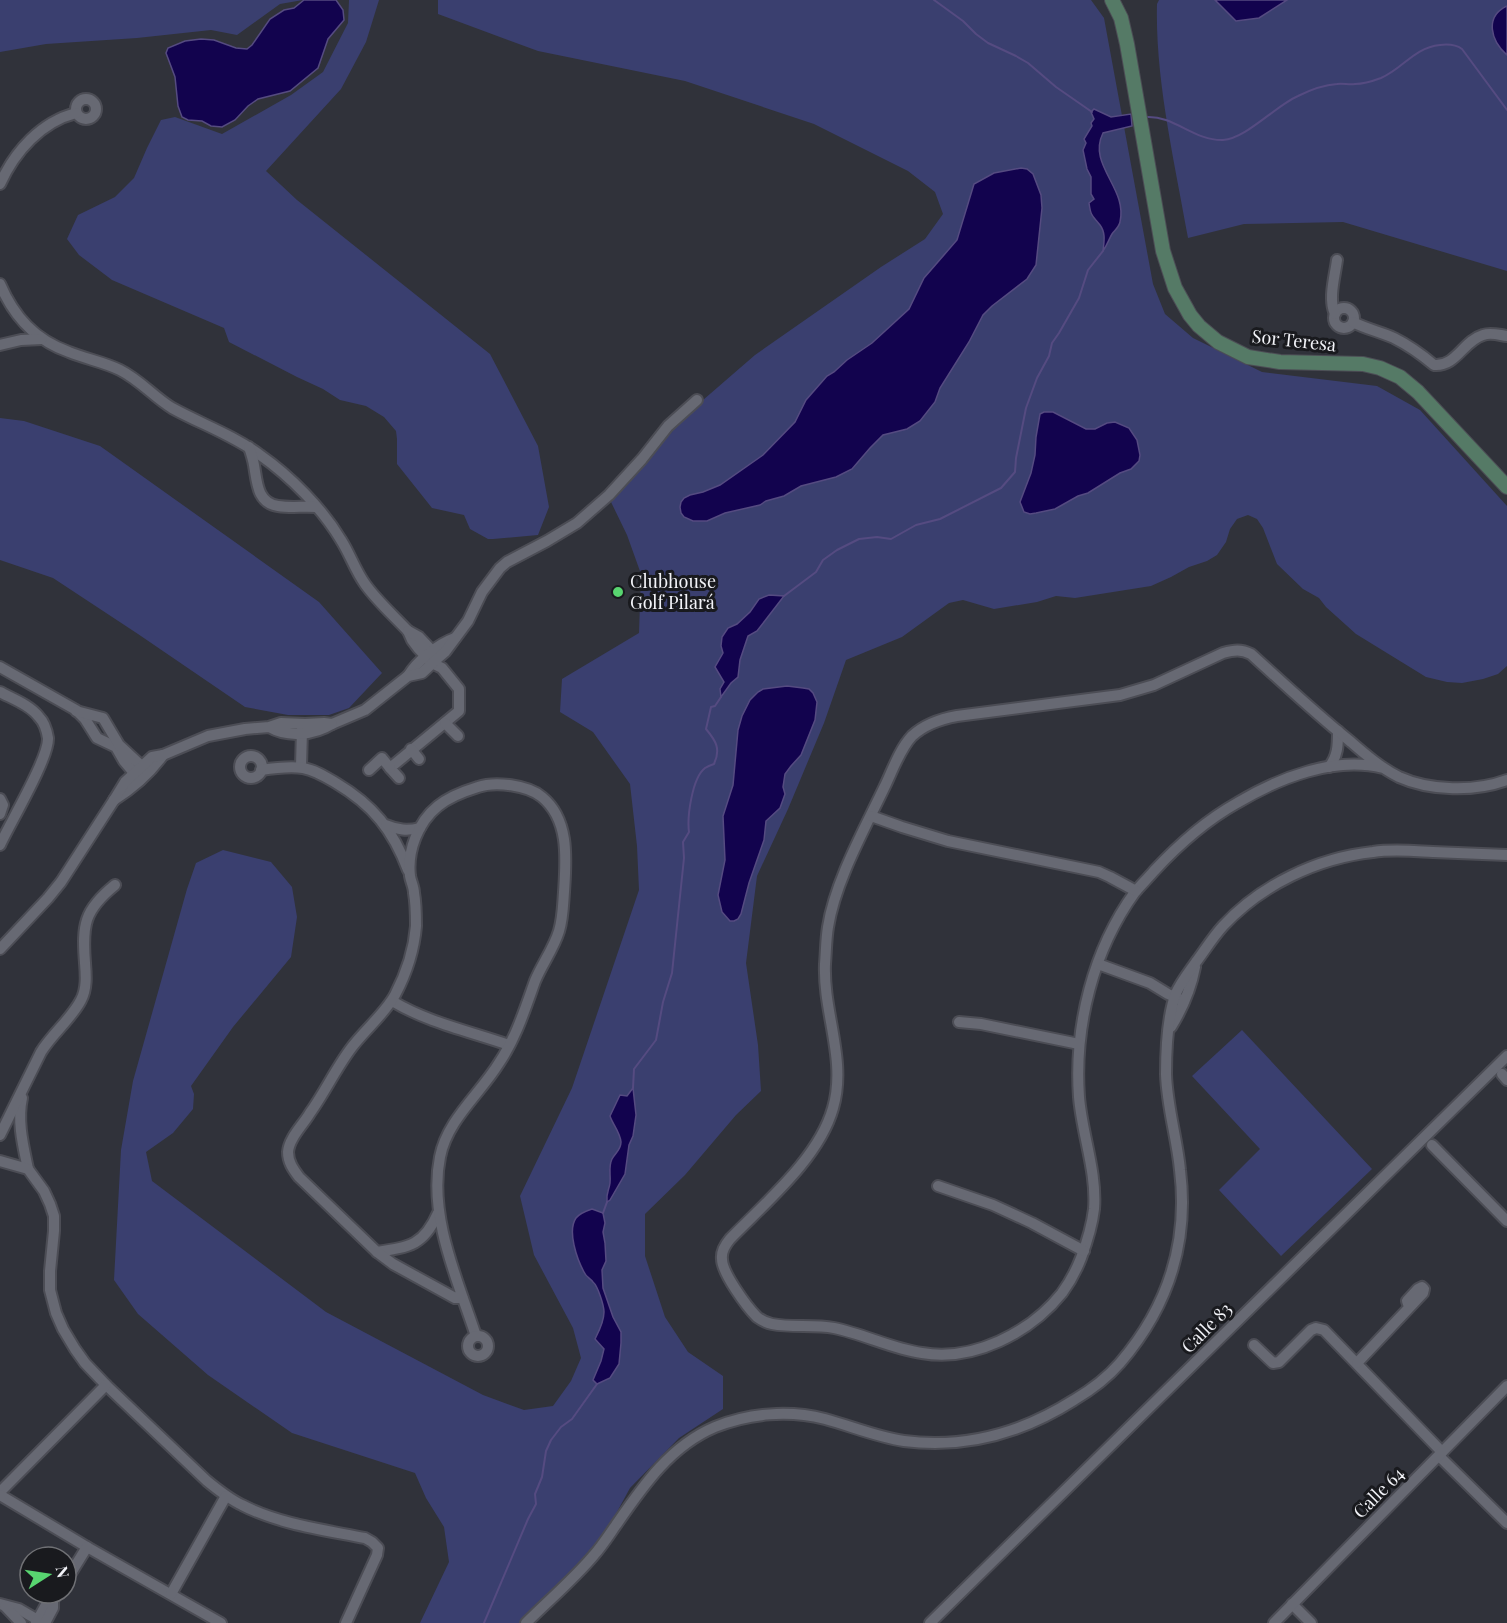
<svg xmlns="http://www.w3.org/2000/svg" width="1507" height="1623" font-family="'Playfair Display',serif">
	<style>
		.green { fill: #3a3f6f }
		.water { fill: #12034e; stroke: #554b81; stroke-width: 1.5 }
		.lines { fill: none; stroke-linecap: round; stroke-linejoin: round }
		.stream { stroke: #554b81; stroke-width: 2 }
		.street-casing { stroke: #4c4d55; stroke-width: 14 }
		.secondary-casing { stroke: #4c4d55; stroke-width: 16 }
		.street { stroke: #676973; stroke-width: 10 }
		.secondary { stroke: #557a66; stroke-width: 14 }
		.poi-dot { fill: #58d570; stroke: #191a1e; stroke-width: 2 }
		.labels { text-anchor: middle; stroke-width: 6; stroke-linejoin: round; paint-order: stroke }
		.street-label { font-size: 18px; fill: #f2f3f8; stroke: #191a1e }
		.poi-label { font-size: 18px; fill: #f2f3f8; stroke: #191a1e; text-anchor: start }
	</style>
	<rect width="100%" height="100%" fill="#30323a"/>
	<g class="green">
		<path d="M0 0H303L280 4 237 35 211 30 137 38 46 44 0 52Z"/>
		<path d="M349 0H379L366 42 341 89 266 171 297 200 490 354 538 446 549 507 538 535 493 539H488L470 529 464 515 432 508 397 464V439L396 431 384 417 366 406 340 400 323 389 297 377 229 342 224 328 112 280 79 255 67 239 78 215 115 197 134 178 147 148 161 120 175 117 222 134 291 95 323 72 348 23Z"/>
		<path d="M438 0H1091L1104 18 1153 284 1165 314 1193 338 1262 372 1377 386 1420 410 1507 506V666L1498 674 1483 679 1462 683 1447 682 1426 677 1356 634 1326 607 1319 598 1303 589 1277 564 1263 528 1257 519 1248 515 1237 519 1230 529 1226 542 1217 555 1207 561 1189 567 1171 577 1151 586 1075 598 1056 596 1037 602 994 609 963 600 949 603 902 637 846 660 824 723 788 809 757 876 746 963 758 1045 761 1091 736 1115 685 1175 645 1214V1256L665 1317 688 1352 723 1376V1409L679 1438 630 1488 605 1534 559 1585 519 1623H420L449 1562 444 1527 426 1498 415 1473 292 1433 208 1375 138 1314 114 1280 121 1150 133 1081 187 889 196 863 223 850 271 862 292 887 297 917 291 957 233 1027 191 1086 194 1094 193 1109 173 1133 146 1152 152 1181 326 1312 483 1395 524 1410 553 1406 571 1381 581 1358 573 1328 534 1255 520 1196 572 1088 639 890 637 846 630 784 593 732 560 712 562 679 639 633 641 574 627 535 611 502 688 413 755 355 881 267 925 239 943 214 935 192 908 171 814 124 685 81 538 51 438 14Z"/>
		<path d="M1159 0H1507V271L1343 222 1244 224 1188 238C1175 163 1155 80 1157 4Z"/>
		<path d="M0 418 24 421 100 446 319 602 382 673 349 708 329 715H288L245 707 138 634 53 578 0 560Z"/>
		<path d="M1242 1030 1372 1169 1281 1256 1219 1190 1260 1149 1192 1076Z"/>
	</g>
	<g class="water">
		<path d="M304 0H336L343 10 344 20 328 39 318 68 290 91 258 99 248 106 235 120 222 127 211 126 202 121 188 120 182 117 178 106 175 77 166 53 168 48 185 41 201 39 214 40 236 48 247 49 252 45 270 19 284 10 294 8Z"/>
		<path d="M1215 0H1287L1259 18 1236 21Z"/>
		<path d="M1507 6V55C1491 41 1484 17 1507 6Z"/>
		<path d="M1094 109 1111 117 1131 114 1132 126 1103 133C1087 165 1128 188 1120 222 1119 227 1115 230 1112 234 1109 239 1107 245 1103 251 1104 242 1106 233 1100 225 1092 215 1091 217 1089 203L1094 199 1091 194V177L1087 169 1083 150 1086 143 1084 139 1092 126 1091 123 1094 119 1091 112Z"/>
		<path d="M1021 168 1027 169 1033 174 1041 195 1042 208 1036 265 1027 279 992 306 983 315 969 342 940 388 935 402 920 421 907 429 883 435 870 448 852 469 836 477 801 486 784 496 766 501 760 505 725 513 707 521H693L684 517 681 513 680 507 681 502 684 498 690 495 703 492 720 485 763 455 795 422 806 400 827 376 834 372 847 360 872 343 909 309 924 278 957 240 974 184 994 173Z"/>
		<path d="M1044 412H1053L1086 429H1095L1107 423 1115 422 1129 428 1137 440 1140 455 1139 461 1131 469 1120 473 1088 493 1078 496 1055 509 1036 513 1030 514 1024 512 1020 502 1031 473 1035 455 1036 437 1040 414Z"/>
		<path d="M769 595 784 596 757 631 748 636 740 660 738 677 731 683 721 697 720 689 724 682 715 667 723 653 721 646 722 637 728 628 737 624 750 612 759 599Z"/>
		<path d="M787 686 803 688 809 689 813 693 817 702 815 720 801 755 791 766 785 774 783 787 785 794 780 808 766 821 764 840 749 883 741 914 738 919 734 921H730L722 912 718 895 725 860 723 816 733 785 738 730 742 716 750 700 758 692 763 689Z"/>
		<path d="M633 1088 636 1115 633 1136 629 1145 625 1174 610 1200 607 1202C606 1192 609 1191 610 1183 611 1175 608 1167 612 1159 615 1153 621 1150 621 1142 620 1132 613 1125 610 1116L620 1095 627 1096Z"/>
		<path d="M592 1209 603 1213 605 1223 603 1232 605 1243 606 1261 602 1270 603 1288 613 1317 621 1332V1343L619 1364 610 1378 597 1384 593 1380 601 1361 604 1349 595 1339C599 1331 604 1322 604 1312 604 1306 598 1286 593 1282 590 1278 586 1277 584 1272 577 1259 567 1231 576 1218 580 1213 586 1211 592 1209Z"/>
	</g>
	<g class="lines">
		<g class="stream">
			<path d="M934 0 963 21 976 34 988 43 1016 56 1028 63 1056 87 1092 112"/>
			<path d="M1146 117C1174 115 1194 141 1223 140 1247 138 1275 106 1298 96 1310 90 1323 85 1337 84 1343 83 1349 85 1355 84 1364 84 1373 81 1381 78 1404 68 1413 48 1440 45 1448 44 1455 44 1462 49L1507 110"/>
			<path d="M784 596 816 572 823 560 837 550 859 539 877 537 891 539 916 525 940 519 1001 488 1015 472 1016 458 1026 408 1037 378 1049 356 1052 343 1059 333 1079 298 1088 270 1103 251"/>
			<path d="M633 1088 634 1069 656 1040 663 1002 672 973 684 858 683 842 689 832C687 817 692 778 705 768 708 766 711 765 714 764 721 749 716 741 706 729L711 707 715 706 721 697"/>
			<path d="M603 1213 607 1202"/>
			<path d="M484 1623 528 1519 536 1504 535 1494 542 1477 546 1451 551 1440 561 1427 572 1419 597 1384"/>
		</g>
		<defs>
			<g id="street">
				<circle cx="86" cy="109" r="10"/>
				<path d="M0 184C15 151 41 122 76 113"/>
				<path d="M0 284C14 317 35 340 69 352 86 359 104 362 120 370 140 380 154 397 172 408 201 424 233 435 260 455 290 476 322 508 341 540 350 554 355 570 365 584 377 601 394 616 408 631L412 640 418 648 432 663 442 668 459 689V711L390 768 399 778"/>
				<circle cx="1344" cy="318" r="10"/>
				<path d="M1335 314C1328 299 1335 276 1337 260"/>
				<path d="M1353 322C1366 329 1381 332 1394 338 1408 345 1421 354 1434 365 1456 367 1463 341 1483 335 1491 332 1499 335 1507 336"/>
				<path d="M0 345 21 340 42 339"/>
				<path d="M249 447C251 453 253 459 254 465 257 482 257 503 278 506 291 508 304 506 316 507"/>
				<path d="M408 631 419 637 437 656"/>
				<path d="M0 667 76 710 85 719 97 738 116 747 124 761 140 780"/>
				<path d="M408 676C417 661 438 644 455 638"/>
				<path d="M0 692C13 699 30 705 39 717 44 722 47 732 48 738 49 758 10 823 0 845"/>
				<path d="M76 711 103 718 119 745 148 772"/>
				<path d="M445 723 458 736"/>
				<path d="M332 724 365 710 408 676 422 673 438 658 445 652 468 621 482 592 500 568 507 562 547 541 577 523 609 495 642 459 668 426 697 400"/>
				<path d="M411 749 419 759"/>
				<circle cx="251" cy="767" r="11"/>
				<path d="M301 767 302 729"/>
				<path d="M1329 767C1338 756 1338 745 1338 731"/>
				<path d="M1383 768C1334 756 1279 778 1237 803 1205 821 1179 844 1154 871 1148 878 1141 885 1135 892 1093 950 1074 1026 1079 1097 1082 1134 1097 1172 1094 1209 1092 1226 1087 1242 1081 1258 1076 1271 1070 1282 1062 1293 1030 1333 973 1362 922 1353 892 1349 864 1334 834 1328 814 1324 792 1328 772 1324 767 1323 761 1320 757 1317 747 1307 722 1273 722 1259 721 1251 725 1245 730 1239 766 1202 819 1158 833 1108 847 1060 823 1013 825 964 826 952 826 939 828 927 835 882 864 830 884 788 892 772 899 750 912 736 925 724 940 719 957 716L1120 695 1154 685 1223 653C1234 650 1241 649 1251 654 1284 684 1316 714 1351 742 1366 755 1381 768 1399 777 1430 791 1475 792 1507 780"/>
				<path d="M261 770C274 768 290 766 303 768 315 770 326 777 336 783 373 805 393 830 408 870"/>
				<path d="M369 770 382 758 390 768"/>
				<path d="M0 799 3 805 0 814"/>
				<path d="M114 800C133 788 150 773 163 755"/>
				<path d="M871 816 902 827 948 841 1099 872 1110 877 1136 891"/>
				<path d="M386 825C398 830 407 831 420 828"/>
				<path d="M0 949 48 898 61 882 114 800 125 782 152 757 163 755 208 736 245 729 269 727 281 723 305 724 324 723 332 724C314 735 288 738 269 727"/>
				<path d="M1098 964 1150 983 1168 994 1184 1001"/>
				<path d="M392 1001C429 1023 469 1031 509 1045"/>
				<path d="M959 1022 981 1024 1079 1044"/>
				<path d="M1171 1027C1182 1009 1191 988 1195 967"/>
				<path d="M1502 1074 1507 1080"/>
				<path d="M22 1098C17 1121 23 1145 28 1169"/>
				<path d="M0 1135 41 1052C52 1034 72 1018 81 1000 87 989 86 975 85 963 82 925 84 910 115 885"/>
				<path d="M1432 1145 1507 1221"/>
				<path d="M0 1161 28 1169 44 1191 50 1204 54 1216V1231L50 1271V1290L56 1313 63 1329 75 1349 85 1363 106 1385 207 1481C218 1490 229 1499 242 1505 278 1524 325 1530 365 1538L372 1542 378 1548 377 1555 346 1623"/>
				<path d="M938 1186 993 1205 1032 1223 1084 1251"/>
				<path d="M377 1252C410 1247 424 1245 438 1213"/>
				<path d="M463 1298H455L393 1264 377 1252 299 1177C293 1169 288 1162 288 1152 289 1138 303 1125 310 1113 325 1092 336 1068 352 1047 364 1031 386 1012 395 995 406 974 414 951 416 926 416 915 416 904 414 893 414 887 411 882 410 876 407 851 418 822 438 806 449 797 465 791 478 787 495 781 528 785 542 797 570 820 566 860 564 892 563 905 563 918 559 931 554 948 542 964 535 981 525 1009 516 1038 499 1063 480 1094 447 1120 440 1157 428 1216 458 1281 476 1336"/>
				<circle cx="478" cy="1346" r="10"/>
				<path d="M1254 1345 1273 1363 1279 1362 1311 1330 1316 1328 1324 1330 1442 1452"/>
				<path d="M1357 1363 1423 1293 1424 1289 1422 1287 1418 1289 1407 1301 1409 1307"/>
				<path d="M1439 1456 1507 1523"/>
				<path d="M0 1492 106 1385"/>
				<path d="M0 1495 87 1547 221 1623"/>
				<path d="M66 1581 87 1547"/>
				<path d="M171 1594 226 1496"/>
				<path d="M0 1604 19 1609 43 1623"/>
				<path d="M1292 1604 1311 1623"/>
				<path d="M5 1606 21 1623"/>
				<path d="M36 1623 47 1603 53 1600 58 1593"/>
				<path d="M45 1623 53 1608V1600"/>
				<path d="M526 1623C548 1601 574 1579 594 1555 602 1546 609 1535 616 1525 643 1486 670 1446 715 1427 750 1413 789 1410 825 1419 851 1426 877 1437 904 1441 966 1449 1022 1433 1074 1400 1091 1390 1107 1378 1120 1363 1168 1307 1189 1243 1180 1170 1177 1138 1167 1107 1166 1074 1166 1049 1167 1017 1176 993 1181 982 1189 972 1196 962 1205 950 1213 937 1223 926 1261 885 1317 858 1373 852 1393 849 1413 851 1433 852 1457 853 1482 854 1507 855"/>
				<path d="M930 1623 1507 1056"/>
				<path d="M1274 1623 1507 1386"/>
			</g>
			<path id="secondary" d="M1112 0 1121 18 1127 44 1163 251 1175 288 1190 315 1199 326 1218 342 1248 357 1280 362 1363 364 1380 368 1400 377 1418 392 1507 487"/>
		</defs>
		<use href="#street" class="street-casing"/>
		<use href="#secondary" class="secondary-casing"/>
		<use href="#street" class="street"/>
		<use href="#secondary" class="secondary"/>
	</g>
	<circle class="poi-dot" cx="618" cy="592" r="6"/>
	<g class="labels">
		<g class="street-label">
			<text transform="translate(1294 341) rotate(6)" y="6">Sor Teresa</text>
			<text transform="translate(1207 1328) rotate(-45)" y="6">Calle 83</text>
			<text transform="translate(1379 1493) rotate(-45)" y="6">Calle 64</text>
		</g>
		<g class="poi-label">
			<text x="630" y="588">Clubhouse<tspan x="630" dy="21">Golf Pilará</tspan></text>
		</g>
	</g>
	<g transform="translate(48 1575) rotate(78)"><circle r="28" fill="#191a1e" stroke="#707175" stroke-width="1.5"/>
	<path d="M0-4.5L10 22L0 15L-10 22Z" fill="#58d570"/>
	<text y="-9" font-size="16" font-weight="bold" text-anchor="middle" fill="#f2f3f8">N</text>
	</g>
</svg>
